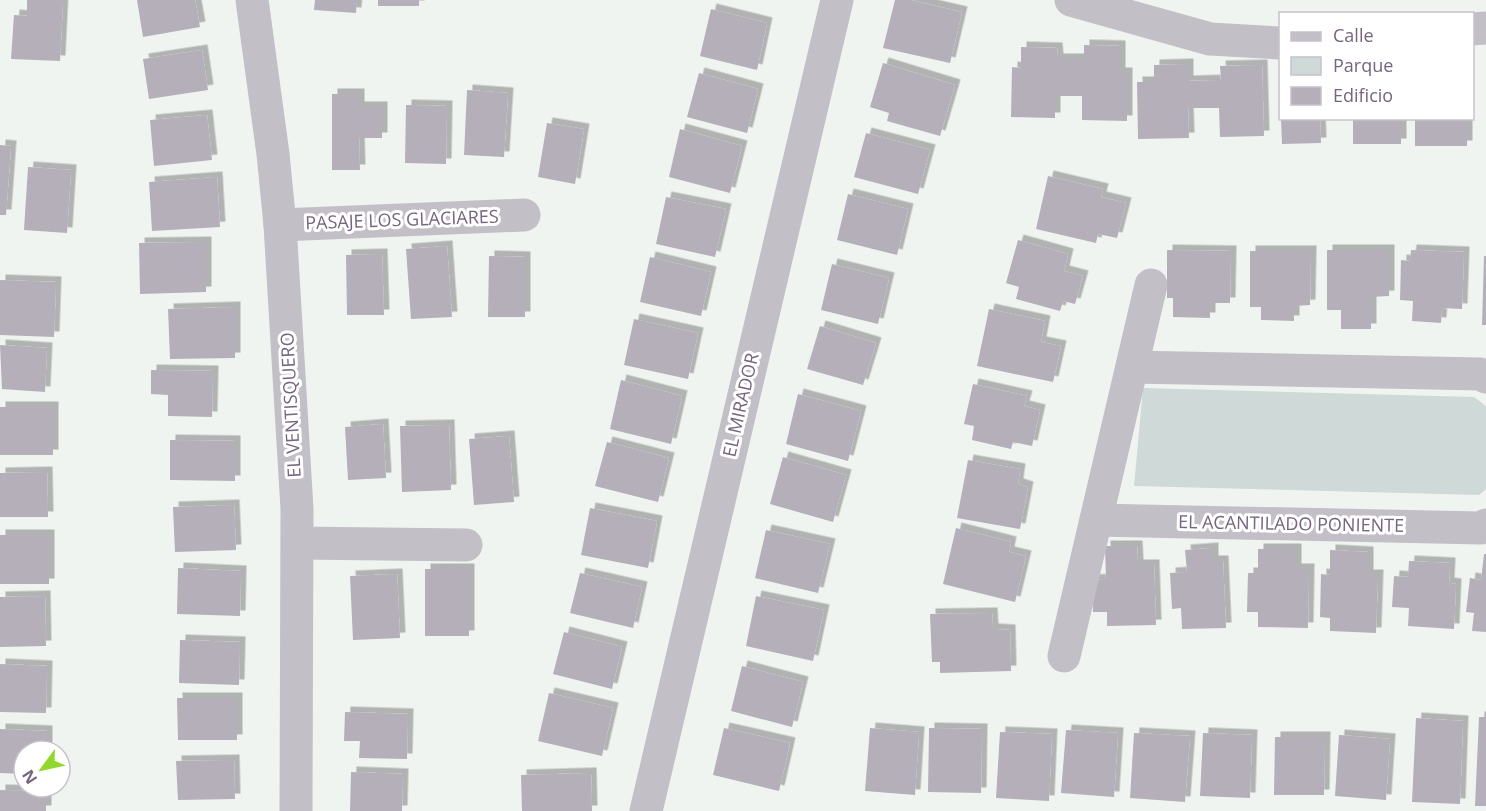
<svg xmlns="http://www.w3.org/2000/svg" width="1486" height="811" font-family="'Open Sans',sans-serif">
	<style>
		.green { fill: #cfd9d7 }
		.building { fill: #b5afb9; filter: url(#shadow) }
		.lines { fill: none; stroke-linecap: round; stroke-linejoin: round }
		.street { stroke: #c3bfc6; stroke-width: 33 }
		.labels { text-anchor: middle; stroke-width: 6; stroke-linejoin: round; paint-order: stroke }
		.street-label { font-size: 18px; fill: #75657f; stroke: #fff }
	</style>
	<defs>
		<filter id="shadow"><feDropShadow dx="5.5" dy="-5.5" stdDeviation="0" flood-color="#0004"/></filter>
	</defs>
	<rect width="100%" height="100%" fill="#f0f4f1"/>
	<path class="green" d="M1143 388 1474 397 1486 406V489L1479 495 1134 486Z"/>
	<g class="building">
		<path d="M27 0H63L60 61 11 59 14 15 27 16Z"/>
		<path d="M137 0H195L200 27 143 37Z"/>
		<path d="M315 0H357L356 13 314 10Z"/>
		<rect x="378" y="0" width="41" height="6"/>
		<path d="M895 0H910L962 12 950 63 883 48Z"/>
		<path d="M711 9 767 23 757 70 700 56Z"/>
		<path d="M1084 45 1120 46V73H1127V121L1082 120V96H1055V118L1011 117 1012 67 1021 68V47L1057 48 1058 59H1084Z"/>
		<path d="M202 50 208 90 149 99 143 59Z"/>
		<path d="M883 63 955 85 940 136 887 121 889 113 870 107Z"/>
		<path d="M1188 64V81L1221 80 1220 66 1262 65 1264 136 1220 137 1219 108H1188L1189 138 1138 139 1137 82H1154V65Z"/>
		<path d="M699 73 758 89 747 133 687 117Z"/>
		<path d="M467 90 508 93 504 157 464 155Z"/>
		<path d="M332 94H359V107H382V138H359L360 170H332Z"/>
		<path d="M406 105 447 106 446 164 405 163Z"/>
		<path d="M207 115 212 160 154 166 150 120Z"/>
		<path d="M1281 118H1320L1321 143 1282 144Z"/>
		<rect x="1353" y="118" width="48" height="26"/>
		<rect x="1415" y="118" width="52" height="28"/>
		<path d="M547 123 584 129 575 184 538 177Z"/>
		<path d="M680 129 742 146 730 193 669 177Z"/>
		<path d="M866 133 930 150 918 194 854 177Z"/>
		<path d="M0 145 11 146 6 215H0Z"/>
		<path d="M28 167 71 170 67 233 24 230Z"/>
		<path d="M1048 176 1103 189 1101 197 1126 203 1117 238 1098 234 1096 243 1036 229Z"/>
		<path d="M217 177 220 227 152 231 149 182Z"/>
		<path d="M848 194 908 209 897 255 837 240Z"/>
		<path d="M666 197 726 209 715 257 656 244Z"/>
		<path d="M1018 240 1068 254 1064 271 1083 276 1075 304 1063 301 1060 311 1016 299 1019 287 1006 283Z"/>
		<path d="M206 242V292L140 294 139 243Z"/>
		<path d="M447 246 452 317 411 319 406 249Z"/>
		<path d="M1167 250 1231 251 1230 303H1210V318L1173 317V298H1167Z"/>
		<path d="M1327 250H1389V296L1371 297V329H1341V310H1327Z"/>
		<path d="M1411 250 1464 252 1462 309 1442 308 1441 323 1412 321 1413 301 1400 300 1401 260 1410 261Z"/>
		<path d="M1250 251H1311L1310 305 1294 306V321L1261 320V307H1250Z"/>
		<path d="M382 254 384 315H347L346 255Z"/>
		<path d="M489 256 525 257V317H488Z"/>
		<path d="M1484 256H1486V325H1482Z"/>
		<path d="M650 257 711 272 701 316 640 302Z"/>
		<path d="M832 264 889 278 878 324 821 310Z"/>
		<path d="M0 280 56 282 54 337 0 335Z"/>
		<path d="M235 307V358L170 359 168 309Z"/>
		<path d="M989 309 1045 321 1041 342 1061 346 1053 382 977 366Z"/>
		<path d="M634 319 698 333 688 379 624 365Z"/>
		<path d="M820 326 876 343 863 385 807 369Z"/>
		<path d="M0 345 47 348 45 392 2 389Z"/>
		<path d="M151 370 213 371 212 417 168 416V395L151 394Z"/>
		<path d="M621 380 682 396 671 444 610 429Z"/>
		<path d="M973 384 1027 396 1024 406 1040 410 1032 446 1013 442 1011 449 972 440 974 426 964 424Z"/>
		<path d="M798 394 861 411 848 461 786 444Z"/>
		<rect x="0" y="407" width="53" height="48"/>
		<path d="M383 424 386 478 348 480 345 427Z"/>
		<path d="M449 425 451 490 402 492 400 426Z"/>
		<path d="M509 436 514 502 474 505 469 439Z"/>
		<path d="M170 440 235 441V481L170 480Z"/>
		<path d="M607 442 669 458 658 502 595 486Z"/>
		<path d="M783 457 846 475 833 522 770 504Z"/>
		<path d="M968 460 1020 469 1018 484 1028 487 1020 529 957 518Z"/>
		<path d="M47 472 48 517H0V473Z"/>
		<path d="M234 505 236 550 175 552 173 507Z"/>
		<path d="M590 508 657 521 648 568 581 555Z"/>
		<path d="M956 528 1011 542 1009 552 1026 556 1015 602 943 584Z"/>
		<path d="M766 530 830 544 818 593 755 578Z"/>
		<rect x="0" y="535" width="49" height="49"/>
		<path d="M1105 546H1137L1138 565H1154L1156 625 1107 626V612H1093L1092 580 1106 579Z"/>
		<path d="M1213 548V561H1223L1226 628 1182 629 1181 608 1172 609 1170 573 1187 572 1185 550Z"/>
		<path d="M1258 549H1296V569H1309L1308 628 1258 627V612H1247L1248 573H1258Z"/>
		<path d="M1330 550 1368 552V575H1378L1376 633 1330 631V618L1320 617 1321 574 1330 575Z"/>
		<path d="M1484 554H1486V632L1472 631 1474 613 1466 612 1470 578 1481 580Z"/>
		<path d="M1409 561 1450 563 1449 583 1456 584 1454 629 1408 626 1409 608 1392 607 1394 576 1408 577Z"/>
		<path d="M178 568 241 571 240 616 177 614Z"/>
		<rect x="425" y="569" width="44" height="67"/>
		<path d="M580 573 642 587 633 628 570 613Z"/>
		<path d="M397 574 400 638 353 640 350 576Z"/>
		<path d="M45 596 46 646 0 647V597Z"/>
		<path d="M756 596 824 610 813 661 746 646Z"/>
		<path d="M992 613 993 629 1010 630 1011 671 940 673V662H932L930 614Z"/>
		<path d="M564 632 622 647 612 689 553 674Z"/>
		<path d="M180 640 240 642 239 685 179 683Z"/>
		<path d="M0 664 47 666 46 713 0 712Z"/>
		<path d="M742 666 803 682 792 727 731 711Z"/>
		<path d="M549 693 613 708 602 756 538 741Z"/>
		<path d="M177 698H237V740H178Z"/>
		<path d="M345 712 408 714 407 759 359 758 360 741H344Z"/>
		<path d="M1479 717H1486V806H1475Z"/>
		<path d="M1416 718 1463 721 1460 804 1412 802Z"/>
		<path d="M724 728 790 743 779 791 713 775Z"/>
		<path d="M870 728 919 732 915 795 865 791Z"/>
		<path d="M929 728 982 729 981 793 928 792Z"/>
		<path d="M0 729 47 731V751H24V774L0 773Z"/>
		<path d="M1066 730 1118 733 1114 797 1061 793Z"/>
		<path d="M1000 732 1052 734 1049 801 996 798Z"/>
		<path d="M1134 733 1190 736 1185 802 1130 798Z"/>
		<path d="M1203 733 1252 735 1250 798 1200 796Z"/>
		<path d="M1339 735 1390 739 1386 800 1335 796Z"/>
		<path d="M1275 737H1325L1324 795H1274Z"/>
		<path d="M234 760 235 799 178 800 176 761Z"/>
		<path d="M351 772 403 774 402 811H350Z"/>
		<path d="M591 773 592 811H522L521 775Z"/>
		<path d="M0 790 46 791V811H0Z"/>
	</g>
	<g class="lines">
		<g class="street">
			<path d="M252 0 273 154 280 225 297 509 296 811"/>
			<path d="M1071 0 1210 39 1280 43"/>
			<path d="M1472 29 1486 28"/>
			<path d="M280 225 524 215"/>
			<path d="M1132 367 1480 374 1486 377"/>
			<path d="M1096 520 1481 528 1486 525"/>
			<path d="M298 543 466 545"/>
			<path d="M1064 656 1151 285"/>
			<path d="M646 811 837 0"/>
		</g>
	</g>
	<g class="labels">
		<g class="street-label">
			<text transform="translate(402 220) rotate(-2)" y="6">PASAJE LOS GLACIARES</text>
			<text transform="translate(291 405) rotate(-93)" y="6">EL VENTISQUERO</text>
			<text transform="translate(741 405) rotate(-77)" y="6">EL MIRADOR</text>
			<text transform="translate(1291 524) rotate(1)" y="6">EL ACANTILADO PONIENTE</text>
		</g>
	</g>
	<rect x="1279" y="12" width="195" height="108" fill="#ffffff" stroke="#c8c1cc" stroke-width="1.5"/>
	<rect x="1291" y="32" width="30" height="9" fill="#c3bfc6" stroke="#c8c1cc" stroke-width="1.5"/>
	<text x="1333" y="42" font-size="18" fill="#75657f">Calle</text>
	<rect x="1291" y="57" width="30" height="18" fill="#cfd9d7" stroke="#c8c1cc" stroke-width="1.5"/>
	<text x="1333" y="72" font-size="18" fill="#75657f">Parque</text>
	<rect x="1291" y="87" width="30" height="18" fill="#b5afb9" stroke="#c8c1cc" stroke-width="1.5"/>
	<text x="1333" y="102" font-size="18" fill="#75657f">Edificio</text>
	<g transform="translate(42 769) rotate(237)"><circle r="28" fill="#ffffff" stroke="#c8c1cc" stroke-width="1.5"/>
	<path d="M0-4.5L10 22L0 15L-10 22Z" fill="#90d82c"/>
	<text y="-9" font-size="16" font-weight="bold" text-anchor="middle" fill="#75657f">N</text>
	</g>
</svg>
